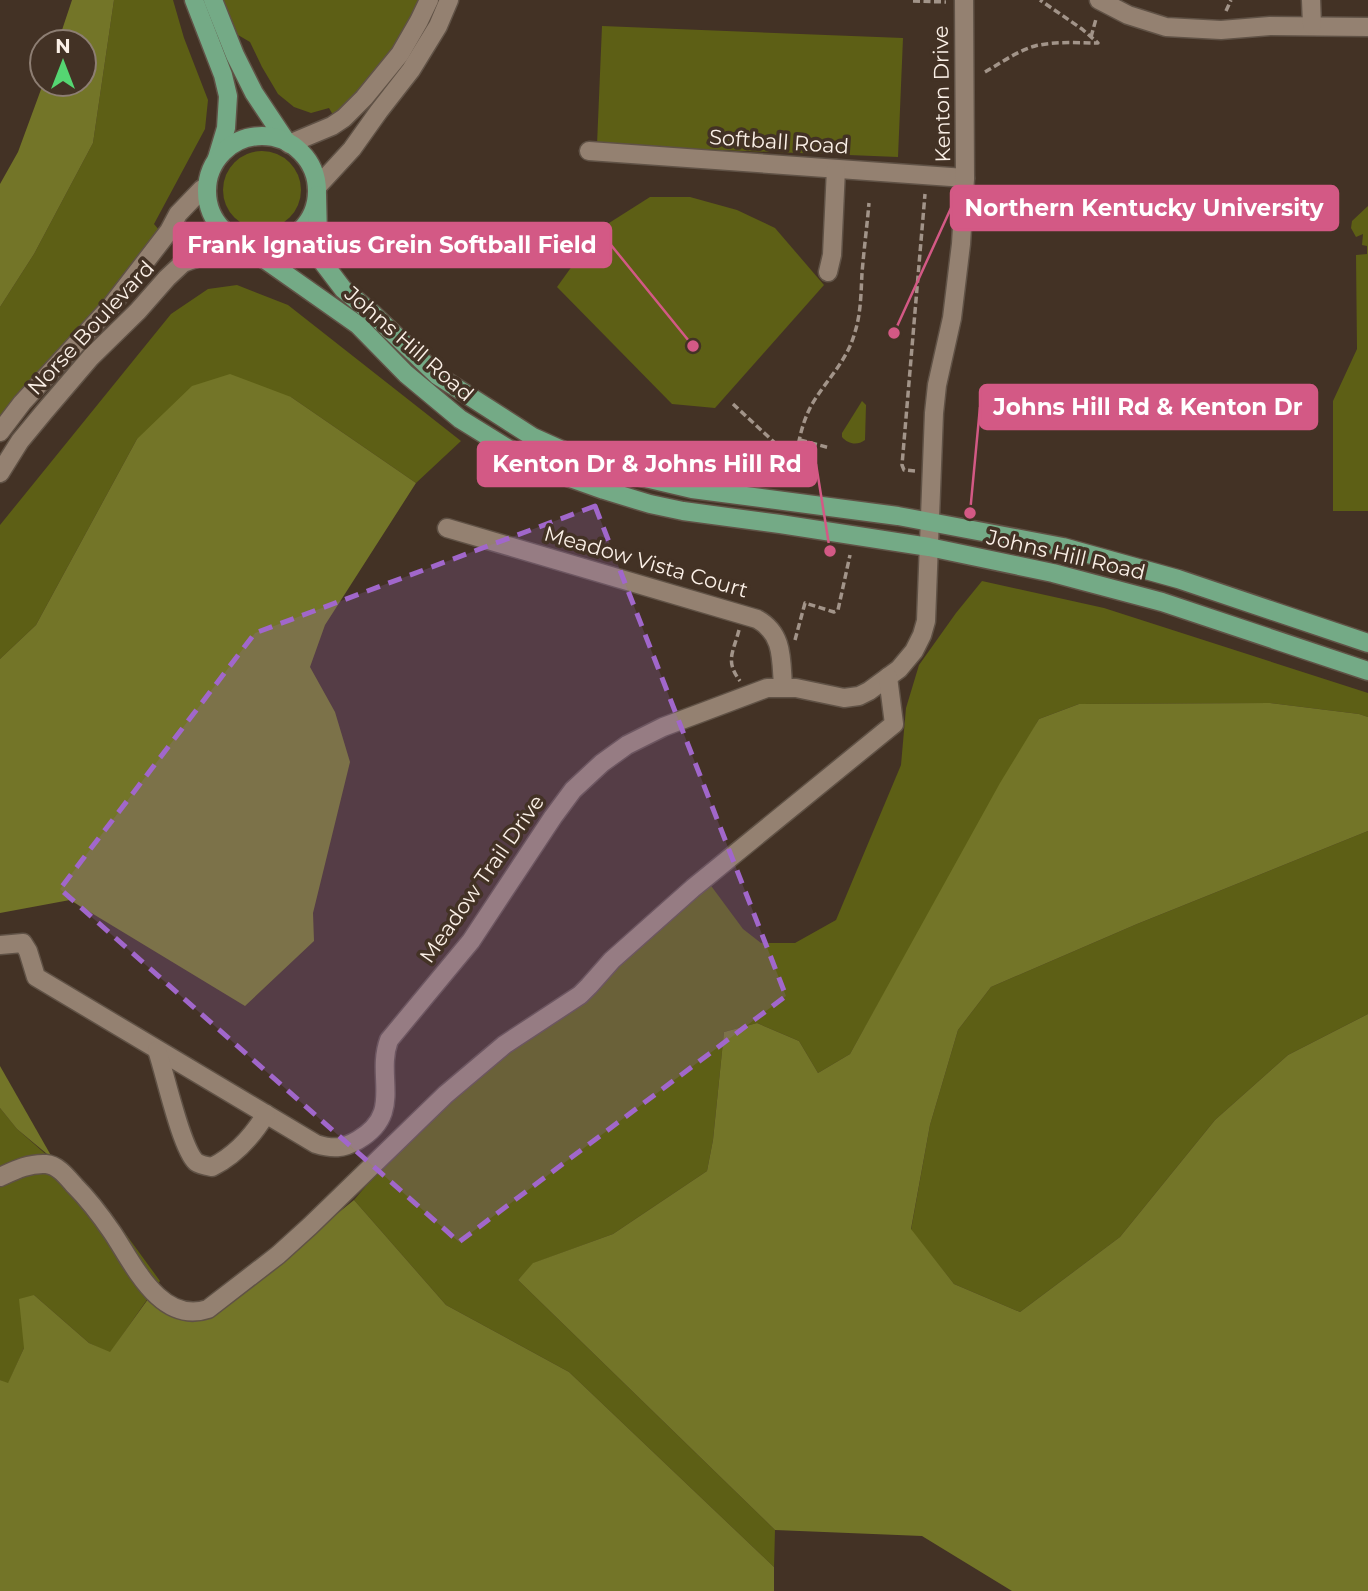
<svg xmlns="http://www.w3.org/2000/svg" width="1368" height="1591" font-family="Montserrat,sans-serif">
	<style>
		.green { fill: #5d5f15 }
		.forest { fill: #737528 }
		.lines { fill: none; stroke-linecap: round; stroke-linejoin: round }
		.minor-casing { stroke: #605246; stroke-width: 21 }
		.major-casing { stroke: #605246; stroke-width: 21 }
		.path { stroke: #a29489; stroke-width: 3.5; stroke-dasharray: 7 3.5; stroke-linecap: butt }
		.minor { stroke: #948171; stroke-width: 18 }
		.major { stroke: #74aa86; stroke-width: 18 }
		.marked { fill: #a167cb; fill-opacity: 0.2; stroke: #a167cb; stroke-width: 5; stroke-dasharray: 14 9; stroke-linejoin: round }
		.labels { text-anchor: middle; stroke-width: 7; stroke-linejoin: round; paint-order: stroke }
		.street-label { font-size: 21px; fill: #fbf0e7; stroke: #433225 }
		.leader { fill: none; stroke: #d35985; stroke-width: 2.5 }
		.callout-dot { fill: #d35985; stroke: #433225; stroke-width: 2.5 }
		.callout { fill: #d35985; stroke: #d35985; stroke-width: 2.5 }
		.callout-label { font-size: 23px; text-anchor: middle; font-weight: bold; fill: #fff }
	</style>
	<rect width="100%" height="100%" fill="#433225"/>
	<g class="green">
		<path d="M114 0H173L184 38 208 100 205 129 154 224 159 230C113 299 52 358 0 422V307L34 254 93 143Z"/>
		<path d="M223 0H419L390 57 347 104 333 115 329 108 311 113 294 107 278 94 262 67 250 42 238 35Z"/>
		<path d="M602 26 903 38 898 157 597 145Z"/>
		<circle cx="262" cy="190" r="39"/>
		<path d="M650 197H690L737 210 775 228 824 285 715 408 672 404 557 287 598 230Z"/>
		<path d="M1368 206V511H1333V401L1357 349 1356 255 1367 254V246L1362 245 1363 234 1356 237 1351 228 1352 221Z"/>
		<path d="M237 285 288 305 461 441 416 483 291 397 137 439 36 625 0 659V525L171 314 208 289Z"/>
		<path d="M1156 384 1157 427 1078 429 1077 386Z"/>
		<path d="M862 401 866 405 865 440C857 446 848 444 842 437V433Z"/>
		<path d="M982 581 1104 608 1368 693V717L1359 714 1270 703 1079 704 1039 719 850 1054 818 1073 799 1041 757 1023 724 1032 713 1140 707 1171 613 1234 534 1263 518 1280 775 1530 774 1567 569 1372 446 1305 354 1200 393 1154 505 1053 709 883 743 929 761 943H795L836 920 901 765 906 708 919 665 956 613Z"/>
		<path d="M1368 831V1014L1288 1055 1215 1120 1120 1237 1020 1312 954 1284 911 1230 930 1125 958 1030 991 987 1137 924Z"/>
		<path d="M0 1108 17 1129 73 1178 122 1229 160 1281 110 1353 89 1343 34 1295 24 1348 8 1384 0 1380Z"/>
	</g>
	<g class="forest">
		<path d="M72 0H114L93 143 34 254 0 307V184L18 152 43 84H84V42H58Z"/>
		<path d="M230 374 291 397 416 483 325 625 310 667 335 712 350 762 313 913 314 941 245 1006 70 900 0 913V659L36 625 137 439 192 386Z"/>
		<path d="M1270 703 1359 714 1368 717V831L1137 924 991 987 958 1030 930 1125 911 1229 954 1284 1020 1312 1120 1237 1215 1120 1288 1055 1368 1014V1591H1012L922 1536 775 1530 518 1280 533 1263 613 1234 707 1171 713 1140 724 1032 757 1023 799 1041 818 1073 850 1054 1000 783 1039 719 1079 704Z"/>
		<path d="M0 1066 53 1159 17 1129 0 1108Z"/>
		<path d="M354 1200 446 1305 569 1372 774 1567V1591H0V1380L8 1383 24 1348 19 1299 34 1295 89 1343 110 1352 151 1295 193 1314 243 1290Z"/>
	</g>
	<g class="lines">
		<defs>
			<g id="minor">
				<path d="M1099 0 1128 15 1166 27 1221 30 1270 26 1368 27"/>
				<path d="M1311 0 1312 25"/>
				<path d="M289 144 332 126 344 118 364 98 400 54 419 21 429 0"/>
				<path d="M589 151 965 178"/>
				<path d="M317 187 352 149 379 111 411 70 438 26 449 0"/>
				<path d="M828 272 832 255 836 169"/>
				<path d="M0 432 22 403 112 305 169 231 178 214 202 189 207 187"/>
				<path d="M0 473 20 441 44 412 91 357 138 311 167 278 183 263 221 249 237 240"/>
				<path d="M447 528 757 619C784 634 781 660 783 687"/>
				<path d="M0 945 23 943 28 951 36 977 316 1144C332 1149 343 1149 358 1140 404 1113 375 1078 389 1040L471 941 553 817 573 790 602 763 627 745 663 727 767 688H796L844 698 859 696 869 691 899 669 914 651 922 635 926 621 934 413 937 385 952 318 961 244 965 178 964 0"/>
				<path d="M157 1050C165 1073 181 1148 196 1162 200 1165 206 1166 212 1167 236 1155 252 1137 266 1114"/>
				<path d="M0 1177C15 1170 29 1163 46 1164 58 1165 67 1177 75 1186 89 1200 101 1216 112 1232 133 1263 160 1325 208 1309L278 1255 310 1226 446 1094 504 1045 580 995 589 986 612 960 693 888 894 724 888 677"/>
			</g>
			<g id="major">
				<path d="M194 0 223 75 228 96 226 128 217 158"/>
				<path d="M213 0 235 55 254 93 286 141"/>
				<circle cx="262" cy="191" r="55"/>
				<path d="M317 195 318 236 320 253 324 264 343 289 373 314 438 376 533 437 582 459 624 473 692 489 898 516 1063 547 1178 579 1368 643"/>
				<path d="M240 242 358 325 406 374 460 419 507 448 562 475 604 490 650 504 683 511 780 524 929 547 1053 573 1162 602 1368 671"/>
			</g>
		</defs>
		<use href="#minor" class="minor-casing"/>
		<use href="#major" class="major-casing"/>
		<g class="path">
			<path d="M913 1 946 2"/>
			<path d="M1226 11 1231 0"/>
			<path d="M1091 37 1096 19"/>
			<path d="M985 72C1001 63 1017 51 1035 46 1055 41 1078 43 1098 43L1082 29 1040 0"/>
			<path d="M733 404 775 443 798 448"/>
			<path d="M800 440 830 448"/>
			<path d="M915 471 904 470 902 465 925 194"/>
			<path d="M793 485C796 458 798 431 811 406 825 381 847 362 855 332 861 313 861 292 862 273 864 249 867 226 869 203"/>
			<path d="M739 630C733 653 725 661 740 681"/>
			<path d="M795 640 805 603 834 612 838 610 850 555"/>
		</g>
		<use href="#minor" class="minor"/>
		<use href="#major" class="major"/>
	</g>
	<path class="marked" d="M595 506 786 996 459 1242 60 889 255 633Z"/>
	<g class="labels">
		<g class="street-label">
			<text transform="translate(942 94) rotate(-91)" y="7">Kenton Drive</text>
			<text transform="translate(779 142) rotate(4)" y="7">Softball Road</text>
			<text transform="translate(91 328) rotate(-47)" y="7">Norse Boulevard</text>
			<text transform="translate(409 344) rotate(41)" y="7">Johns Hill Road</text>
			<text transform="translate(1066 555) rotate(13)" y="7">Johns Hill Road</text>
			<text transform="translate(646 562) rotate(16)" y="7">Meadow Vista Court</text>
			<text transform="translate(482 879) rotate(-55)" y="7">Meadow Trail Drive</text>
		</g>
	</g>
	<path class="leader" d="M894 333L951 208M693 346L611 245M970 513L980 407M830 551L816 464"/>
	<g class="callout-dot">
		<circle cx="894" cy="333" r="7"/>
		<circle cx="693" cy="346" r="7"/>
		<circle cx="970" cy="513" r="7"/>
		<circle cx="830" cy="551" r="7"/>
	</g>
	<g class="callout">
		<rect x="951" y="186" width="387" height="44" rx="7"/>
		<rect x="174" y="223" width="437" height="44" rx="7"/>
		<rect x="980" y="385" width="337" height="44" rx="7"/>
		<rect x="478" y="442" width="338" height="44" rx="7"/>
	</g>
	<g class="callout-label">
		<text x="1144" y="216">Northern Kentucky University</text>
		<text x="392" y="253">Frank Ignatius Grein Softball Field</text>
		<text x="1148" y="415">Johns Hill Rd &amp; Kenton Dr</text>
		<text x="647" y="472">Kenton Dr &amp; Johns Hill Rd</text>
	</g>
	<g transform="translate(63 63)"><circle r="33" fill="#433225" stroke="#8d7e73" stroke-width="2"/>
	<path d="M0-5L12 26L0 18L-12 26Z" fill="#55d672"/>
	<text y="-10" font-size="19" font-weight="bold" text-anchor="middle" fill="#fbf0e7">N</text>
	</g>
</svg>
